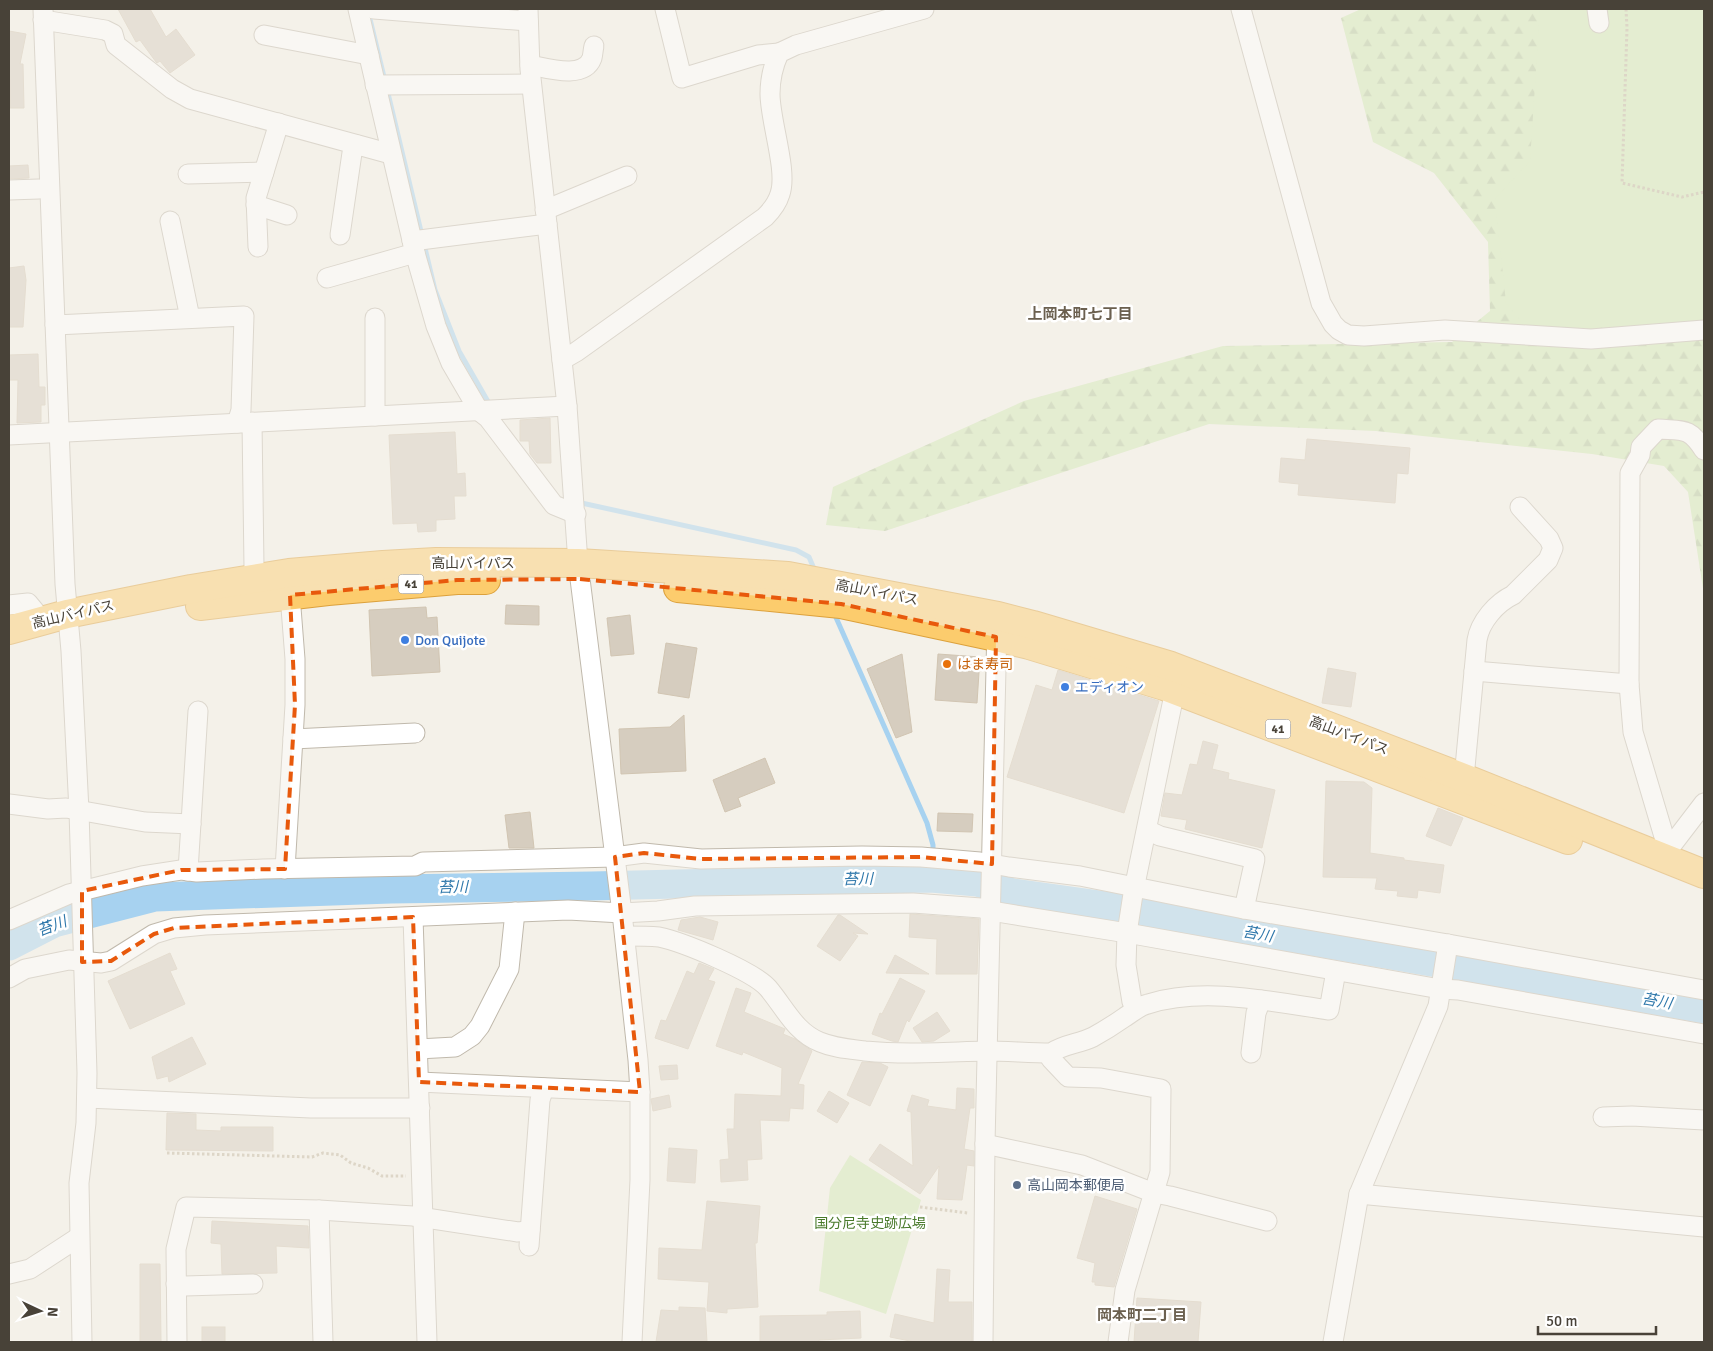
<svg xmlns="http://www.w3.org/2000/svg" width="1713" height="1351" font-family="Signika,'Noto Sans JP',sans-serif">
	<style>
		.forest { fill: url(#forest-firs) }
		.park { fill: #d0e8b3 }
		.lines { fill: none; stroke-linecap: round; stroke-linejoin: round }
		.stream { stroke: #a7d2f0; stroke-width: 5 }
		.river { stroke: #a7d2f0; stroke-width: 29 }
		.building { fill: #d6cdbf; stroke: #d1c5b2 }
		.minor-casing { stroke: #c0b9ac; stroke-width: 21 }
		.highway-casing { stroke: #dca13c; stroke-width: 30 }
		.path { stroke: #c1b59d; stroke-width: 3; stroke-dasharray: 2.5 2.5; stroke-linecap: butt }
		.minor { stroke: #fff; stroke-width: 19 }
		.highway { stroke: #fccc6d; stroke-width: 28 }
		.marked { fill: none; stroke: #e8590c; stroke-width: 4; stroke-dasharray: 10 6; stroke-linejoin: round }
		.shop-dot { fill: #3f7fe0; stroke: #fff; stroke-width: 2 }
		.food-dot { fill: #e8710a; stroke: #fff; stroke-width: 2 }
		.service-dot { fill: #5c6f8a; stroke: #fff; stroke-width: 2 }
		.labels { text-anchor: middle; stroke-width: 5; stroke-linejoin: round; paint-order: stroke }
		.shield { fill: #fff; stroke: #7f7b74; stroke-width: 1 }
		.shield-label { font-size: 12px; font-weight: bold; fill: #484238 }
		.street-label { font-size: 14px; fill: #484238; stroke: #fff }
		.shop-label { font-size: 14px; fill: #366cbe; stroke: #fff; text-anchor: start }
		.food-label { font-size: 14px; fill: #c56008; stroke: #fff; text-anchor: start }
		.service-label { font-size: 14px; fill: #4e5e75; stroke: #fff; text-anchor: start }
		.park-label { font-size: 14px; fill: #497a2b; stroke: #fff }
		.neighbourhood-label { font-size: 15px; font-weight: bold; fill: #6b604f; stroke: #fff }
		.water-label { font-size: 15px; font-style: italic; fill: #2f78ab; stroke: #fff }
	</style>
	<defs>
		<pattern id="forest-firs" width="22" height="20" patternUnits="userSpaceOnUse" patternTransform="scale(1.25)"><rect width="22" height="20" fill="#d0e8b3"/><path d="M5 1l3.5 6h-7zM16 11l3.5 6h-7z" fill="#b4c89b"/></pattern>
	</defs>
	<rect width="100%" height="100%" fill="#f4f1e9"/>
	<path class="forest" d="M1361 9H1562L1704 212V595L1688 492 1664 466 1592 454 1376 431 1209 424 885 531 826 525 833 487 1024 401 1223 346 1452 342 1490 311 1488 242 1434 173 1373 142 1341 18Z"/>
	<g class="park">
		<path d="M1540 9H1704V321L1579 329 1525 326 1506 303 1495 199 1530 161Z"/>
		<path d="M850 1155 921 1200 886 1314 819 1291 830 1188Z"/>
	</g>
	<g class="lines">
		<g class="stream">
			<path d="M370 19 385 81"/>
			<path d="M387 89 435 290 459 351 490 405"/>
			<path d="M577 502 796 550 809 557 815 571"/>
			<path d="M834 613 927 823 933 845V854"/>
			<path d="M931 878 932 862"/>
		</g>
		<path class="river" d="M9 946 54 923 155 897 391 889 592 886 931 878 977 882 1013 893 1114 907 1704 1009"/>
	</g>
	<g class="building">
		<path d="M118 9H150L166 37 176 29 195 55 170 73 160 61 157 63 156 62 140 40 136 42Z"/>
		<path d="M9 31 26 34 20 64H23L24 108H10Z"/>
		<path d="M28 165 29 178 9 179V166Z"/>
		<path d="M24 266 26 280 23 327H9V268Z"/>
		<path d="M38 354 39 387H45V405H41V422L17 423 18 380H9V355Z"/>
		<path d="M550 418 551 463H537L530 454 529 441H520V420Z"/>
		<path d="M455 432 457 474 465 473 466 496H454L455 519 436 520V531L418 532 417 523 393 524 389 435Z"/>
		<path d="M1307 439 1410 448 1408 474 1397 473 1395 503 1298 495 1299 484 1279 482 1281 458 1305 460Z"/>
		<path d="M506 605 539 606V625L505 624Z"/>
		<path d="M426 607 427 618 437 617 440 672 372 676 369 610Z"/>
		<path d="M630 615 634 654 611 656 607 618Z"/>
		<path d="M666 643 697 648 689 698 658 693Z"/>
		<path d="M902 654 912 732 896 738 867 669Z"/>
		<path d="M938 654 980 657 977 703 935 700Z"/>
		<path d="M1328 668 1356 673 1351 707 1322 703Z"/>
		<path d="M1058 670 1159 701 1124 813 1007 777 1036 685 1052 690Z"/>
		<path d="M684 715 686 771 621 774 619 729 670 727Z"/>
		<path d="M1203 741 1218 745 1212 769 1229 773 1228 779 1275 790 1262 848 1185 829 1187 820 1161 816 1165 793 1182 795 1190 764 1197 765Z"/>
		<path d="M765 758 775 783 738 798 741 806 725 812 713 780Z"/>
		<path d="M1326 781 1364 782 1372 788 1370 853 1404 858V860L1444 865 1440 893 1418 890 1417 898 1397 896 1398 891 1375 889 1377 878 1323 877Z"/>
		<path d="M1438 808 1463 818 1451 846 1426 836Z"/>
		<path d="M530 812 534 848H509L505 815Z"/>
		<path d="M938 813 973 814 972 832 937 831Z"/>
		<path d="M910 914 979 919 977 974H936L937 939 909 937Z"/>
		<path d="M838 915H840L868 934 853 933 858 936 840 961 817 946Z"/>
		<path d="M700 917 718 922 713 940 678 930 681 920Z"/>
		<path d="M170 953 177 969 170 971 185 1004 130 1029 108 981Z"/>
		<path d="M895 955 929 974 886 973Z"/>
		<path d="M699 963 714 969 708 980 715 982 688 1049 655 1038 661 1020 666 1021 687 971 694 974Z"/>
		<path d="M900 978 925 991 909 1022 907 1020 898 1042 892 1041 872 1034 880 1013 882 1014Z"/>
		<path d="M736 988 751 993 744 1012 785 1029 783 1034 795 1039 812 1051 798 1084 804 1085 803 1109 790 1108 789 1121 760 1120 762 1159 747 1160 748 1180 721 1182 720 1160 729 1159 727 1129H734L735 1094 781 1096 782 1068 743 1052 742 1055 716 1046Z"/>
		<path d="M937 1012 950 1031 934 1041 922 1042 913 1028Z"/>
		<path d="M192 1037 206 1064 169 1082 168 1076 157 1079 152 1057Z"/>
		<path d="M862 1062 880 1063 888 1067 870 1106 847 1095Z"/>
		<path d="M677 1065 678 1079 661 1080 659 1066Z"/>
		<path d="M957 1088 974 1089V1108H970L964 1149 974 1151V1166L967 1165 962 1200 937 1199 939 1166 920 1194 869 1160 880 1144 913 1166 911 1112 907 1111 912 1095 929 1100 927 1106 956 1110Z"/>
		<path d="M829 1091 849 1103 837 1123 817 1111Z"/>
		<path d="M669 1095 671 1107 653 1111 651 1099Z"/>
		<path d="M167 1113 196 1114V1130L221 1131V1127H273V1151L166 1150Z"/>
		<path d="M669 1148 697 1150 695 1183 667 1181Z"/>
		<path d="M1095 1196 1137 1209 1114 1287 1095 1285V1282H1092L1095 1263 1077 1258Z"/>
		<path d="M707 1201 760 1206 757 1243H755L758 1307 727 1309V1313L707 1311 709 1282 658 1279 659 1248 702 1250Z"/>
		<path d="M212 1221 308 1226 309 1248 276 1246 277 1273 222 1274 221 1244 211 1243Z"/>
		<path d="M140 1264H160L161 1342H140Z"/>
		<path d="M937 1269 950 1270 948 1302H972V1342H915L890 1337 895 1314 934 1323Z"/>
		<path d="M1137 1298 1201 1302 1198 1342H1134Z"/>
		<path d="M679 1307 705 1308 707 1342H656L661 1310 679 1311Z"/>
		<path d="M860 1311 861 1338 819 1340V1342H760V1316L827 1315V1312Z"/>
		<rect x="202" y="1327" width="23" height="15"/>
	</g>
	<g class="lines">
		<defs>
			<g id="minor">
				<path d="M43 9 65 584 71 651 79 811 87 1073 86 1123 79 1183 82 1342"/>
				<path d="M358 9 415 253 436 326 451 363 479 411 488 418 554 505 576 514"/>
				<path d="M374 9 528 21"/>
				<path d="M528 9 530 69 567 406 578 563 622 913 638 1060 640 1092V1180L632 1342"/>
				<path d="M665 9 682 78 758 55 779 53"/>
				<path d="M1241 9 1321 303 1333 324 1339 330 1348 335 1364 336 1445 330 1591 339 1704 330"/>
				<path d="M1597 9 1599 23"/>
				<path d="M43 20 105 30 113 34 116 45 172 89 190 99 391 154"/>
				<path d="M264 35 369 55"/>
				<path d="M530 65C547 68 584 80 592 58 593 54 593 50 594 46"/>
				<path d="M375 85 531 84"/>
				<path d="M188 174 264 172"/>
				<path d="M9 190 39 189"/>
				<path d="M256 205 287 215"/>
				<path d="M545 210 627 176"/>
				<path d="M170 221 190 318"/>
				<path d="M340 235 352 153 357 145"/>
				<path d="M412 241 547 224"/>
				<path d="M258 247 256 198 279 123"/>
				<path d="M327 278 415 253"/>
				<path d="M375 318V416"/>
				<path d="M55 325 244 316 241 410 237 423"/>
				<path d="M562 360 576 352 765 217C772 210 777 204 780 194 788 171 770 121 770 94 770 79 773 66 779 53L796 45 924 9"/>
				<path d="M252 422 254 567"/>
				<path d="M9 435 567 406"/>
				<path d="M9 605 28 603 42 620"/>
				<path d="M1474 671 1629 684"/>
				<path d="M293 739 415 733"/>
				<path d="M1464 778 1477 640C1480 622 1496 603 1513 595L1548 560 1553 548 1549 539 1520 507"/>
				<path d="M9 804 48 809 66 808 145 822 191 824"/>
				<path d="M1147 830 1160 836 1255 859 1244 909"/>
				<path d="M1668 850 1704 803"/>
				<path d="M1664 858 1668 850 1633 732 1629 684 1630 473 1640 455 1641 447 1658 429C1684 431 1689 427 1704 450"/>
				<path d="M285 869 295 705V659L290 595"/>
				<path d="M188 871 198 711"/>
				<path d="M413 917 427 1342"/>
				<path d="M9 920 69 894 142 876 181 870 197 872 263 869 415 866 423 862 614 857 644 853 701 859 862 856 921 857 980 862 1009 867 1080 876 1244 909 1448 944 1704 990"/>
				<path d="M625 936C636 936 648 936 659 937 683 942 753 971 768 988 785 1008 795 1032 820 1042 834 1048 849 1049 865 1051 905 1055 945 1052 986 1051 1008 1051 1029 1053 1051 1053 1064 1044 1079 1044 1093 1037 1104 1031 1115 1024 1125 1017 1133 1012 1139 1006 1148 1004 1204 986 1273 1002 1329 1010L1336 971"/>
				<path d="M9 978 25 969 69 960 101 963 111 961 154 934 174 928 205 925 568 910 622 913 658 911 695 906 913 903 981 908 991 911 1127 933 1440 989 1458 990 1704 1034"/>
				<path d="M1132 1002 1126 965 1127 933 1133 894 1175 690"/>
				<path d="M418 1049 455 1047 472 1036 480 1026 509 969 515 912"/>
				<path d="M1051 1053V1059L1068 1077 1101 1078 1161 1089 1160 1172 1125 1290 1118 1342"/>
				<path d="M1251 1053 1256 1013 1261 1000"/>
				<path d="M419 1082 640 1092"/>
				<path d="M87 1098 311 1108H420"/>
				<path d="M1603 1117 1632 1116 1704 1120"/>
				<path d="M985 1144 1082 1165 1154 1193 1170 1196 1267 1221"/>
				<path d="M1359 1194 1704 1227"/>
				<path d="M319 1210 323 1342"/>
				<path d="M529 1246 540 1100 544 1088"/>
				<path d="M9 1274 30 1269 79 1237"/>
				<path d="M176 1284 185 1286 253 1284"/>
				<path d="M177 1342 176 1249 186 1207 319 1210 413 1216 518 1232 530 1230"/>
				<path d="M983 1342 985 1144 997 625"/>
				<path d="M1333 1342 1359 1194 1438 1006 1448 944"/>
			</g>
			<g id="highway">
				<path d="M678 588 841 604 996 637 1029 645 1164 686 1568 840"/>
				<path d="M200 606 328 591 457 580H486"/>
				<path d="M9 630 67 614 191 589 289 573 383 565 436 562 578 563 788 576 998 616 1033 625 1171 666 1464 778 1704 874"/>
			</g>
		</defs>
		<use href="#minor" class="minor-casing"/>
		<use href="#highway" class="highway-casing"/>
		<g class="path">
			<path d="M1626 9 1627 28 1622 183 1682 197 1704 192"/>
			<path d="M167 1153 312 1157 323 1153 340 1155 351 1163 368 1168 382 1176H406"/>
			<path d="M920 1207 968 1213"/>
		</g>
		<use href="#minor" class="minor"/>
		<use href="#highway" class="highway"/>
	</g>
	<path d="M0 0H1713V1351H0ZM580 579 841 604 996 637 992 864 921 857 701 859 644 853 615 857 640 1092 419 1082 413 917 174 928 154 934 111 961 82 962V891L181 870 285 869 295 705 290 595 457 580Z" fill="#f4f1e9" fill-opacity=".55" fill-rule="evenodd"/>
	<path class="marked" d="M580 579 841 604 996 637 992 864 921 857 701 859 644 853 615 857 640 1092 419 1082 413 917 174 928 154 934 111 961 82 962V891L181 870 285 869 295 705 290 595 457 580Z"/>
	<g class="shop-dot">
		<circle cx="405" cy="640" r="5"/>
		<circle cx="1065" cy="687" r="5"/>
	</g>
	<circle class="food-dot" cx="947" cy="664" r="5"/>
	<circle class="service-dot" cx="1017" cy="1185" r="5"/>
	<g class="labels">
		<g class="shield">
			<rect x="398.5" y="574.5" width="25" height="19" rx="4"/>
			<rect x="1265.5" y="719.5" width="25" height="19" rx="4"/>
		</g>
		<g class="shield-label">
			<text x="411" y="588">41</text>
			<text x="1278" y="733">41</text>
		</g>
		<g class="street-label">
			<text x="473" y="568">高山バイパス</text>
			<text transform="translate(877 592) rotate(11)" y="5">高山バイパス</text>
			<text transform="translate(73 614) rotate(-13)" y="5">高山バイパス</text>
			<text transform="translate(1349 735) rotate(21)" y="5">高山バイパス</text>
		</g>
		<g class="shop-label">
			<text x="415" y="645">Don Quijote</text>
			<text x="1075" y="692">エディオン</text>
		</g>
		<g class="food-label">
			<text x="957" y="669">はま寿司</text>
		</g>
		<g class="service-label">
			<text x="1027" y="1190">高山岡本郵便局</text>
		</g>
		<g class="park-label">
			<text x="870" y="1228">国分尼寺史跡広場</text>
		</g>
		<g class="neighbourhood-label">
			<text x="1080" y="319">上岡本町七丁目</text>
			<text x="1142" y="1320">岡本町二丁目</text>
		</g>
		<g class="water-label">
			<text transform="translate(858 879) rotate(-1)" y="5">苔川</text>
			<text transform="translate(453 887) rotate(-1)" y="5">苔川</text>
			<text transform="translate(52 926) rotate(-21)" y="5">苔川</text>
			<text transform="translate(1258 934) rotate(10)" y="5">苔川</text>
			<text transform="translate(1657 1001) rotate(10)" y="5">苔川</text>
		</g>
	</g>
	<rect width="1713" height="1351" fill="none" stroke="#484238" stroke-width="20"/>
	<g transform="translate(40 1311) rotate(94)" stroke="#ffffff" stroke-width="4" paint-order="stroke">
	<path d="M0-4L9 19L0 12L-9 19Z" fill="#484238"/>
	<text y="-8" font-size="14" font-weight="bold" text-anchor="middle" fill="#484238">N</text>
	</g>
	<path d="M1538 1326v8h118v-8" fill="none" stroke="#484238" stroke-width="2.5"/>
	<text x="1546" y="1326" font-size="15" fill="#484238" stroke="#ffffff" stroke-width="4" paint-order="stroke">50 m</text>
</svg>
